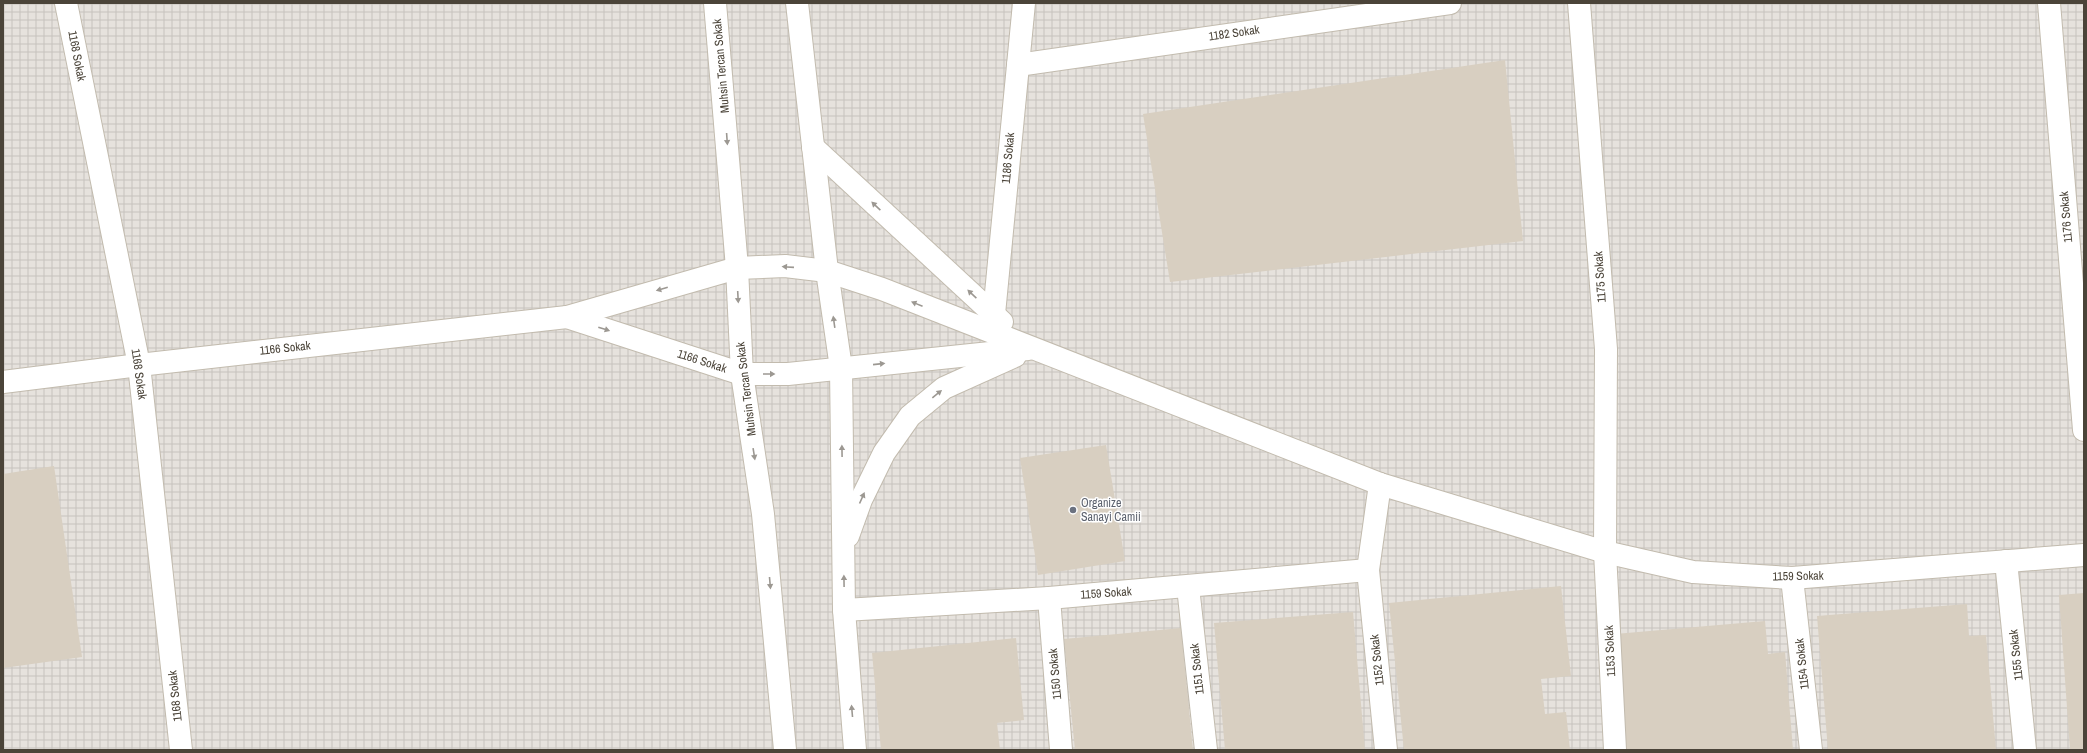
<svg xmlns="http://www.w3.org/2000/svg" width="2087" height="753" font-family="'Archivo Narrow',sans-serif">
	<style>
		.industrial { fill: url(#industrial-grid) }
		.building { fill: #d8cfc1 }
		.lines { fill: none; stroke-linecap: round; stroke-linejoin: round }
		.minor-casing { stroke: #c2bbae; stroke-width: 24 }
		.minor { stroke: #fff; stroke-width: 22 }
		.oneway { fill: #9c9892 }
		.worship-dot { fill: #6b7280; stroke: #fff; stroke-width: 1.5 }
		.labels { text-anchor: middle; stroke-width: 3; stroke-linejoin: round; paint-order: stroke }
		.street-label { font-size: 12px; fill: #4b4439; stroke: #fff }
		.worship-label { font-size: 12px; fill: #5b616d; stroke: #fff; text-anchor: start }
	</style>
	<defs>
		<pattern id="industrial-grid" width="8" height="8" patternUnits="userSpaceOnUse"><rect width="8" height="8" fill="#e6e2dd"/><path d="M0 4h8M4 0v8" fill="none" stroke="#c7c3be"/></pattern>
	</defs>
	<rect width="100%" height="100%" fill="#f6f3ec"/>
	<rect class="industrial" x="3" y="3" width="2081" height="747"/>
	<g class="building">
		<path d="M1505 60 1523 241 1170 282 1143 114Z"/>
		<path d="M1106 445 1125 561 1038 575 1020 458Z"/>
		<path d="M54 466 82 657 3 668V474Z"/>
		<path d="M1561 586 1571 676 1541 679 1545 714 1566 712 1570 750H1404L1389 603Z"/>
		<path d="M2084 593V750H2070L2059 595Z"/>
		<path d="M1967 604 1969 636 1986 635 1996 750H1828L1817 616Z"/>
		<path d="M1353 612 1365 750H1225L1214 623Z"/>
		<path d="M1765 621 1768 654 1785 652 1793 750H1625L1615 634Z"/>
		<path d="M1181 628 1193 750H1075L1064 639Z"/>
		<path d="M1016 638 1024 720 997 723 1000 750H881L872 653Z"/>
	</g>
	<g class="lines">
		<defs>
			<g id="minor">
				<path d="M66 3 139 365 181 750"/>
				<path d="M715 3 737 268 742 374 763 514 785 750"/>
				<path d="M797 3 827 271 841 368 844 610 855 750"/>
				<path d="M1579 3 1606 349 1605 552 1615 750"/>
				<path d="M2049 3 2084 430"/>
				<path d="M1018 65 1450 3"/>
				<path d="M813 147 1002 322"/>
				<path d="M994 314 1024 3"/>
				<path d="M567 317 742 374H788L1028 349"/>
				<path d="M3 382 139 365 567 317 737 268 785 266 827 271 882 289 1380 484 1605 552 1693 572 1792 578 2084 555"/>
				<path d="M1380 484 1368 570 1386 750"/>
				<path d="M848 536 861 500 884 453 910 416 944 388 1015 356"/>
				<path d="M2006 561 2025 750"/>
				<path d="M1792 578 1811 750"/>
				<path d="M1188 587 1206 750"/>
				<path d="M1049 598 1061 750"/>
				<path d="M844 610 1049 598 1368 570"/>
			</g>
		</defs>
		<use href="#minor" class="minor-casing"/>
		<use href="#minor" class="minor"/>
	</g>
	<defs><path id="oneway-solid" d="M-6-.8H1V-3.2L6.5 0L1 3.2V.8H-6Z"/></defs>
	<g class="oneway">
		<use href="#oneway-solid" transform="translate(727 139) rotate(86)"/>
		<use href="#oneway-solid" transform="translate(876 206) rotate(-137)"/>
		<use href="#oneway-solid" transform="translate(788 267) rotate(-176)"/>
		<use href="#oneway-solid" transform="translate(662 289) rotate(164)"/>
		<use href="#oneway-solid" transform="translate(972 294) rotate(-137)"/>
		<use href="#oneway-solid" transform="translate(738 297) rotate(87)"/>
		<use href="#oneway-solid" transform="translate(917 304) rotate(-158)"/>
		<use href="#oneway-solid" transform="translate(834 322) rotate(-98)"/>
		<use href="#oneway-solid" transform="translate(604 329) rotate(18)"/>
		<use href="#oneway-solid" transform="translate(879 364) rotate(-6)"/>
		<use href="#oneway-solid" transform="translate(769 374)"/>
		<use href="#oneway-solid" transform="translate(937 394) rotate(-39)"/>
		<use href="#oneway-solid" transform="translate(842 451) rotate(-91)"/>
		<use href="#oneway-solid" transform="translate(754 454) rotate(81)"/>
		<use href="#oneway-solid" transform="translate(862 498) rotate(-66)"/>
		<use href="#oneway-solid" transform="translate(844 581) rotate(-91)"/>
		<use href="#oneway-solid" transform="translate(770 583) rotate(85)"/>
		<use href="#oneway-solid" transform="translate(852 711) rotate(-95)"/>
	</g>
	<circle class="worship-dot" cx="1073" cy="510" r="4"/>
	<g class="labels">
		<g class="street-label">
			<text transform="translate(1234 33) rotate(-8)" y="4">1182 Sokak</text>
			<text transform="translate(77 56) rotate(79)" y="4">1168 Sokak</text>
			<text transform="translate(721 66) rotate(-95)" y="4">Muhsin Tercan Sokak</text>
			<text transform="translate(1008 158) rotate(-85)" y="4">1186 Sokak</text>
			<text transform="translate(2066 217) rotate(-95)" y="4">1176 Sokak</text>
			<text transform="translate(1600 277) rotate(-94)" y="4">1175 Sokak</text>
			<text transform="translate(285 348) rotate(-6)" y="4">1166 Sokak</text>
			<text transform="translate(702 361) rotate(18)" y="4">1166 Sokak</text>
			<text transform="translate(139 374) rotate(82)" y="4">1168 Sokak</text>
			<text transform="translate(746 389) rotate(-97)" y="4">Muhsin Tercan Sokak</text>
			<text transform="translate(1798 576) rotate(-1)" y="4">1159 Sokak</text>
			<text transform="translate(1106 593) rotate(-4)" y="4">1159 Sokak</text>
			<text transform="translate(1610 651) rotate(-93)" y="4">1153 Sokak</text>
			<text transform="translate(2016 655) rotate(-96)" y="4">1155 Sokak</text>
			<text transform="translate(1377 660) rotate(-96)" y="4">1152 Sokak</text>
			<text transform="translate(1802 664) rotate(-96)" y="4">1154 Sokak</text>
			<text transform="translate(1197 669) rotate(-96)" y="4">1151 Sokak</text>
			<text transform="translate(1055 674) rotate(-95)" y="4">1150 Sokak</text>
			<text transform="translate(175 696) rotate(-96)" y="4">1168 Sokak</text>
		</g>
		<g class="worship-label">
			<text x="1081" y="507">Organize<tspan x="1081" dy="14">Sanayi Camii</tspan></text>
		</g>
	</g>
	<rect width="2087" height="753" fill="none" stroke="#4b4439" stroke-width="8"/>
</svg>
